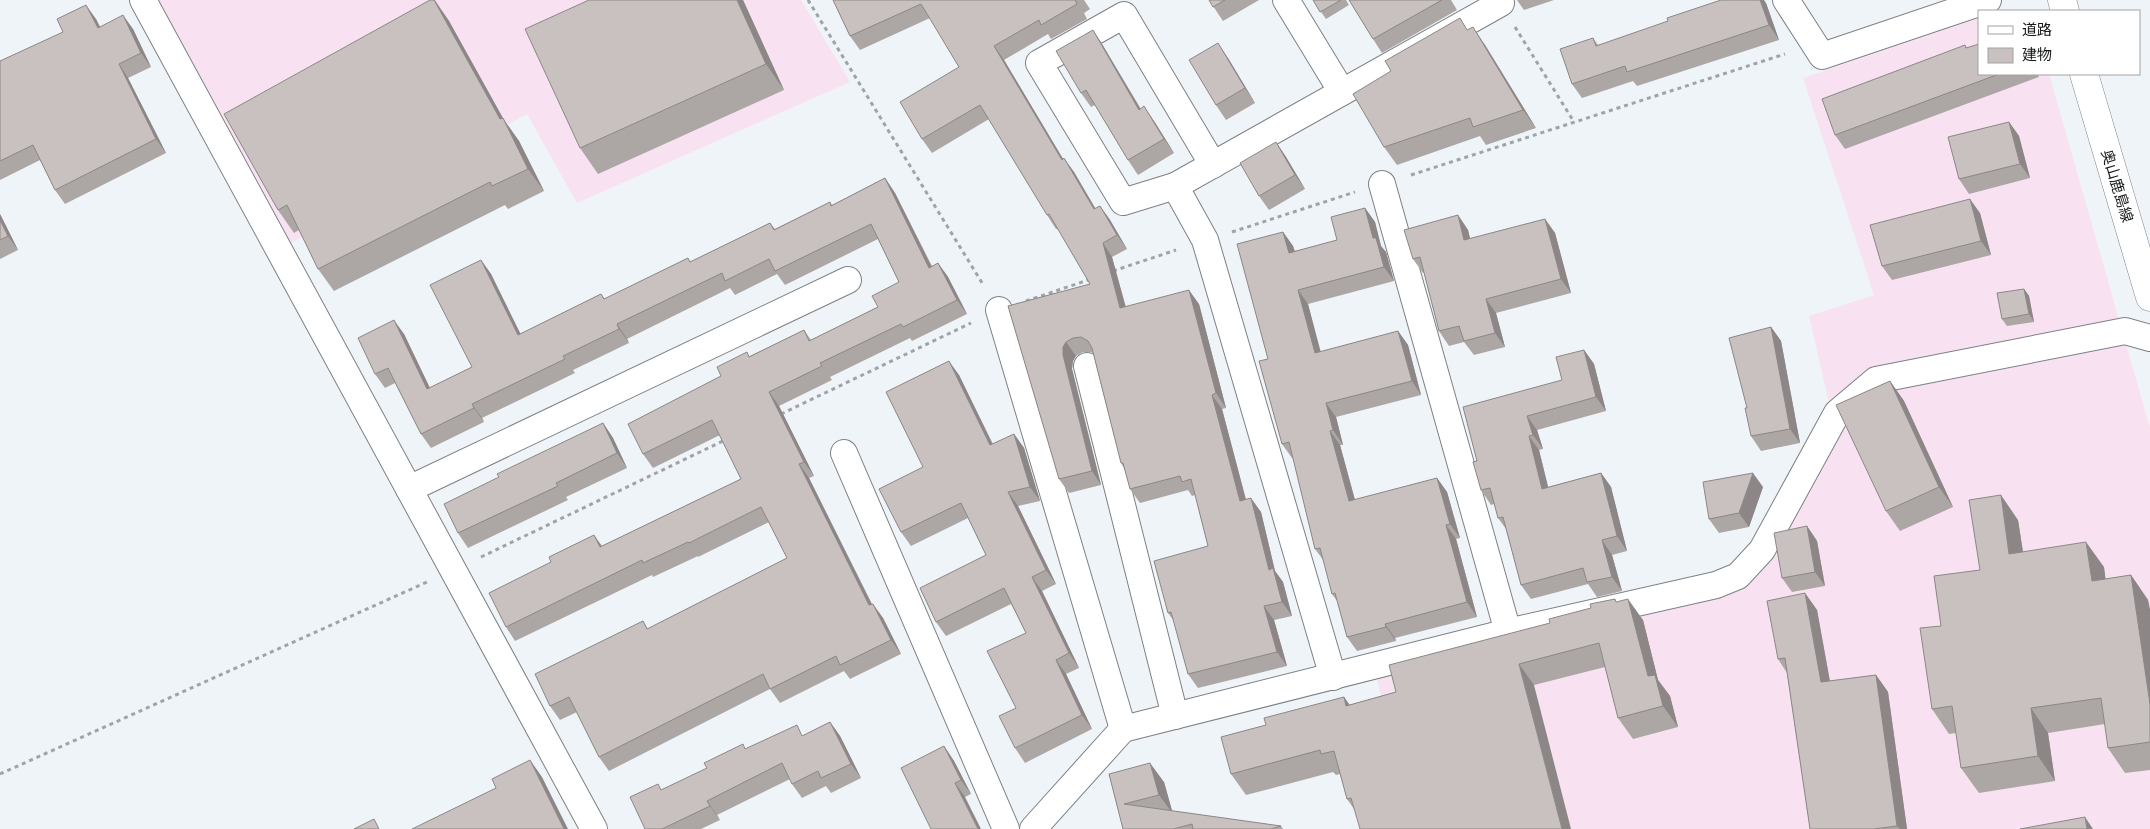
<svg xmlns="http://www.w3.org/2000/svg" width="2150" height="829" font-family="'Asap Condensed','Noto Sans JP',sans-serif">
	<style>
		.commercial { fill: #f8e2f1 }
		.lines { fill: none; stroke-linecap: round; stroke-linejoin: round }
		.minor-casing { stroke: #7d8185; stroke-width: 28 }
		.secondary-casing { stroke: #7d8185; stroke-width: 29 }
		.path { stroke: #a0a3a7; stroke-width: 3; stroke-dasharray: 4 4; stroke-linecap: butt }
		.minor { stroke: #fff; stroke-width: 26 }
		.secondary { stroke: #fff; stroke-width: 28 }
		.wall { fill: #aca6a5 }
		.shaded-wall { fill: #8c8786 }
		.building { fill: #c8c1c0; stroke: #8c8786 }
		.labels { text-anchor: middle; stroke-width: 5; stroke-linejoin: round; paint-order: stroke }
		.street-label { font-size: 15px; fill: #17191b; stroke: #fff }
	</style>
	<rect width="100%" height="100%" fill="#eff4f9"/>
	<g class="commercial">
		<path d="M146 0H801L850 82 577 203 527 114 289 244Z"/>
		<path d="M1979 18V74H2049L2150 428V829H1416L1377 680 1725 595 1836 433 1809 316 1874 295 1803 78Z"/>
	</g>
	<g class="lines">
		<defs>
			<g id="minor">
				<path d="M143 0 594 829"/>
				<path d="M1286 0 1342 92"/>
				<path d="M1786 0 1822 56 1988 0"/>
				<path d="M1382 184 1508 632"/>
				<path d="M1175 186 1123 202 1039 63 1124 15 1213 165"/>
				<path d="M999 310 1123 729"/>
				<path d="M1087 366 1175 716"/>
				<path d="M844 453 1006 829"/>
				<path d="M409 489 848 280"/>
				<path d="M1333 677 1205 240 1175 186 1501 3"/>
				<path d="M1033 829 1123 729 1508 632 1716 585 1738 576 1762 550 1837 413 1876 380 2125 331 2150 338"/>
			</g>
			<g id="secondary">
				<path d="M2062 0 2065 11"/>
				<path d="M2084 74 2150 297"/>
			</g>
		</defs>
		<use href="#minor" class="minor-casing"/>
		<use href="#secondary" class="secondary-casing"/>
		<g class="path">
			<path d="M808 0 984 286"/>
			<path d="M1515 27 1574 122"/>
			<path d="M1411 175 1785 54"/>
			<path d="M1232 232 1355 192"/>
			<path d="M1113 271 1176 250"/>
			<path d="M1026 301 1091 279"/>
			<path d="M781 414 971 323"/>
			<path d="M481 557 725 440"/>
			<path d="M0 774 427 582"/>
		</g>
		<use href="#minor" class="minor"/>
		<use href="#secondary" class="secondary"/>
	</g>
	<g class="wall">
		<path d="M435 0 449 21 504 120 519 141 544 191 508 209 505 205 334 291 318 269 299 230 294 233 278 210Z"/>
		<path d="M743 0 784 90 598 174 580 148Z"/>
		<path d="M833 0H1084L1090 9 1084 13 1087 19 1051 39 1048 34 1004 60 1063 159 1074 172 1095 209 1100 206 1110 220 1127 249 1112 257 1125 306 1199 304 1226 408 1222 409 1246 500 1261 512 1275 571 1283 582 1292 616 1274 620 1287 666 1198 688 1188 674 1174 621 1168 613 1208 546 1195 495 1192 496 1188 490 1140 503 1130 489 1125 470 1121 463 1093 353 1091 352H1083L1076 356 1073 361 1072 369 1101 485 1069 493 1059 479 1008 306 1090 284 1058 229H1056L1047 215 989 119 932 153 922 139 959 67 930 18 860 50 850 36Z"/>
		<path d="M1209 0H1259L1223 21Z"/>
		<path d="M1313 0H1346L1349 5 1326 19Z"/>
		<path d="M1349 0H1451L1457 10 1382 53 1373 39Z"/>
		<path d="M1517 0H1554L1524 10Z"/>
		<path d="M1766 3 1779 40 1637 86 1633 81 1582 98 1572 84 1593 38 1598 45Z"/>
		<path d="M96 19 100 27 133 29 151 67 128 78 166 153 65 204 55 190 40 160 0 180V61Z"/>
		<path d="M1093 30 1102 44 1141 109 1154 121 1174 153 1138 175 1128 160 1095 105 1091 107 1081 93Z"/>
		<path d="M1468 30 1485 45 1536 128 1486 145 1480 136 1397 165 1384 147Z"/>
		<path d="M1965 45 1967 48 1979 74H2038L2039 77 1845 149 1835 135Z"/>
		<path d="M1228 58 1255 103 1226 120 1216 105Z"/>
		<path d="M2009 122 2019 136 2030 178 1969 194 1959 179Z"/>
		<path d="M1276 142 1286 157 1305 189 1269 210 1259 196Z"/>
		<path d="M885 178 895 193 932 266 938 263 948 277 967 314 912 341 910 338 830 377 832 380 779 406 814 476 809 478 872 604 883 618 901 654 850 679 844 671 780 703 770 689 609 771 599 757 577 712 560 720 550 706 643 621 648 629 787 558 769 522 698 557V556L653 577 652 575 515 641 506 627 602 546 741 479 720 435 653 468 643 454 721 376 750 356 804 330 811 340 878 307 899 282 878 239 785 285 777 274 735 295 730 288 627 339 629 343 573 370 575 373 482 418 484 422 431 448 421 434 395 383 385 388 375 374 404 334 430 388 472 367 481 260 491 274 520 334 601 294 605 299 688 258 690 262 770 223 775 229 830 202 832 205Z"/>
		<path d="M1365 208 1375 222 1381 246 1386 252 1394 281 1308 304 1320 352 1398 331 1408 345 1421 395 1336 417 1343 445H1340L1355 500 1437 478 1447 492 1460 538 1456 539 1477 617 1395 638 1396 641 1357 651 1347 637 1337 601 1332 594 1324 561 1315 549 1293 458H1292L1282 444 1268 359 1283 232 1293 246 1295 251 1337 240Z"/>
		<path d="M1980 213 1991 255 1892 280 1882 266Z"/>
		<path d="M0 214 18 250 0 259Z"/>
		<path d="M1458 215 1468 230 1470 239 1545 219 1555 233 1571 293 1496 313 1505 347 1474 355 1464 342 1449 346 1439 331 1424 273H1423L1413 259Z"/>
		<path d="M2024 289 2029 296 2034 322 2007 326 2002 319Z"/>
		<path d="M1771 327 1781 341 1800 443 1761 451 1751 436Z"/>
		<path d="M1584 350 1594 364 1606 411 1537 430 1543 449 1539 450 1548 487 1601 473 1611 487 1627 551 1612 555 1622 591 1597 597 1588 584 1531 599 1521 585 1506 529 1498 518 1494 504 1491 505 1481 490 1477 461 1562 380Z"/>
		<path d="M959 375 993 444 1014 434 1024 448 1040 501 1018 506 1056 584 1042 591 1079 668 1066 674 1092 729 1025 763 1015 748 1016 708 1026 633 1011 604 946 636 936 622 986 555 968 518 911 546 901 532 923 467Z"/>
		<path d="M1890 381 1904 401 1953 507 1900 531 1886 511Z"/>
		<path d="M603 423 613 438 627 468 566 497 568 500 468 548 458 533 499 477Z"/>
		<path d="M1763 487 1749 527 1719 533 1709 519Z"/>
		<path d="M2018 520 2023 552 2104 567 2105 579 2131 575 2148 600 2150 610V770L2125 773 2108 748 2105 724 2048 733 2055 781 1979 793 1961 768 1956 733 1949 734 1932 709 1941 626 1980 570Z"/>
		<path d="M1807 526 1817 541 1825 586 1792 592 1782 578Z"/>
		<path d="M1805 593 1817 610 1830 681 1876 675 1888 692 1907 829H1810L1787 673 1778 659Z"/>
		<path d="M1617 602 1643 620 1658 680 1670 696 1678 727 1633 739 1618 718 1605 667 1534 685 1354 809 1347 799 1340 774 1336 775 1333 772 1246 795 1231 774 1266 725 1344 697 1349 705 1396 692 1550 623Z"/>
		<path d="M830 722 840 736 861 778 831 793 826 786 802 798 792 784 790 779 717 815 720 820 701 829H645L662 790 804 735Z"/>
		<path d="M944 746 954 761 971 794 965 797 931 829Z"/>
		<path d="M1109 774 1164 782 1172 811 1281 826 1283 829H1123Z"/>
	</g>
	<g class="shaded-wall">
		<path d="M434 0 449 21 504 120 519 141 544 191 528 169Z"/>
		<path d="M737 0H743L784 90 766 64Z"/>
		<path d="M1760 0H1764L1766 3 1779 40 1769 25Z"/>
		<path d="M86 5 96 19 107 42 98 28Z"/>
		<path d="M123 15 133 29 151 67 141 53Z"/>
		<path d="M1473 27 1485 45 1536 128 1523 110Z"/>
		<path d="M1093 30 1102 44 1149 124 1139 110Z"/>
		<path d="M1218 43 1228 58 1255 103 1245 88Z"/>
		<path d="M994 46 1004 60 1072 174 1062 160Z"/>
		<path d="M119 64 128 78 166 153 156 139Z"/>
		<path d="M1144 106 1154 121 1174 153 1164 139Z"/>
		<path d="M2009 122 2019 136 2030 178 2020 164Z"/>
		<path d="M1276 142 1286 157 1305 189 1295 175Z"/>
		<path d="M1064 158 1074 172 1104 223 1094 209Z"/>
		<path d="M885 178 895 193 939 282 929 268Z"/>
		<path d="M1970 199 1980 213 1991 255 1981 241Z"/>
		<path d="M1100 206 1110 220 1127 249 1117 235Z"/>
		<path d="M1365 208 1375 222 1381 246 1386 252 1394 281 1384 267 1373 238Z"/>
		<path d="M0 214 18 250 8 236 0 220Z"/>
		<path d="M1458 215 1468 230 1474 255 1464 240Z"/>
		<path d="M1545 219 1555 233 1571 293 1561 279Z"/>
		<path d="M1283 232 1293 246 1299 267 1289 253Z"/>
		<path d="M1103 243 1112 257 1130 322 1120 308Z"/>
		<path d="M481 260 491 274 528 349 518 335Z"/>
		<path d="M938 263 948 277 967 314 957 300Z"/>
		<path d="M2024 289 2029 296 2034 322 2029 314Z"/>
		<path d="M1189 290 1199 304 1226 408 1216 393Z"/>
		<path d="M1298 290 1308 304 1325 368 1315 353Z"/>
		<path d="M1486 299 1496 313 1505 347 1495 333Z"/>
		<path d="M394 320 404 334 437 403 427 389Z"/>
		<path d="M617 324 627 339 629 343 619 329Z"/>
		<path d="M1771 327 1781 341 1800 443 1790 429Z"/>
		<path d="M1398 331 1408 345 1421 395 1412 381Z"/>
		<path d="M1066 342 1076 356 1073 361 1072 369 1101 485 1092 471 1063 355V347Z"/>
		<path d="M1584 350 1594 364 1606 411 1596 397Z"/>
		<path d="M949 361 959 375 1000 460 990 445Z"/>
		<path d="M1890 381 1904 401 1953 507 1939 487Z"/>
		<path d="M769 392 779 406 814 476 804 462Z"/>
		<path d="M1212 395 1222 409 1250 515 1240 501Z"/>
		<path d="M1326 403 1336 417 1343 445 1333 430Z"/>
		<path d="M472 404 482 418 484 422 474 408Z"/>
		<path d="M1527 416 1537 430 1543 449 1533 435Z"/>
		<path d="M603 423 613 438 627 468 617 453Z"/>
		<path d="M1330 431 1340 445 1359 515 1349 501Z"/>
		<path d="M1014 434 1024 448 1040 501 1030 487Z"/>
		<path d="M1529 436 1539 450 1552 503 1542 489Z"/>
		<path d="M799 464 809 478 879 619 869 605Z"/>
		<path d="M1601 473 1611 487 1627 551 1617 536Z"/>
		<path d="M1753 473 1763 487 1749 527 1739 513Z"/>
		<path d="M1437 478 1447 492 1460 538 1450 524Z"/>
		<path d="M1008 492 1018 506 1056 584 1046 570Z"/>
		<path d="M2001 495 2018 520 2027 578 2009 554Z"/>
		<path d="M1251 498 1261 512 1275 571 1283 582 1292 616 1282 602 1269 570Z"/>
		<path d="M1446 525 1456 539 1477 617 1467 602Z"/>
		<path d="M1807 526 1817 541 1825 586 1815 572Z"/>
		<path d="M594 535 604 549 600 547Z"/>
		<path d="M1602 540 1612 555 1622 591 1612 577Z"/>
		<path d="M2086 542 2104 567 2109 605 2092 581Z"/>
		<path d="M2131 575 2148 600 2150 610V704Z"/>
		<path d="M1032 577 1042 591 1079 668 1069 653Z"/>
		<path d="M1805 593 1817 610 1833 699 1821 682Z"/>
		<path d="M1628 599 1643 620 1658 680 1670 696 1678 727 1663 706 1648 676Z"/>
		<path d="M873 604 883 618 901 654 891 640Z"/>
		<path d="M1264 606 1274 620 1287 666 1277 652Z"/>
		<path d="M1385 624 1395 638 1396 641 1386 627Z"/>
		<path d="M1056 660 1066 674 1092 729 1082 715Z"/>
		<path d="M1519 664 1534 685 1571 829H1562Z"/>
		<path d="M1876 675 1888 692 1907 829H1900L1897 826Z"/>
		<path d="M1344 697 1359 718 1346 706Z"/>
		<path d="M2031 708 2048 733 2055 781 2038 756Z"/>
		<path d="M830 722 840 736 861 778 851 764Z"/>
		<path d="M944 746 954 761 971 794 961 780Z"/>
		<path d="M530 760 542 777 568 829H564Z"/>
		<path d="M1150 763 1164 782 1173 814 1159 795Z"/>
		<path d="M955 783 965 797 981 829H978Z"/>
		<path d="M707 801 717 815 720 820 710 806Z"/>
		<path d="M2085 817 2093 829H2087Z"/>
	</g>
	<g class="building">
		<path d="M430 0H434L500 119 503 118 528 169 492 186 490 182 318 269 287 205 278 210 224 114Z"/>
		<path d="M589 0H737L766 64 580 148 525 29Z"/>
		<path d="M833 0H1075L1077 4 1041 25 1039 20 994 46 1062 160 1064 158 1094 209 1100 206 1117 235 1103 243 1120 308 1189 290 1216 393 1212 395 1240 501 1251 498 1269 570 1273 568 1282 602 1264 606 1277 652 1188 674 1171 612 1168 613 1154 561 1208 546 1191 479 1182 482 1180 476 1130 489 1123 463H1121L1092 348 1088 341 1081 337 1073 338 1066 342 1063 347V355L1092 471 1059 479 1008 306 1090 284 1049 214 1047 215 980 105 922 139 900 102 959 67 921 4 850 36Z"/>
		<path d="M1209 0H1225L1213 7Z"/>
		<path d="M1313 0H1341L1320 12Z"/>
		<path d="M1349 0H1442L1373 39Z"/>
		<path d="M1721 0H1760L1769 25 1627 72 1625 66 1572 84 1560 49 1593 38 1596 46 1668 21 1667 18Z"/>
		<path d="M86 5 98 28 123 15 141 53 119 64 156 139 55 190 33 145 0 161V61L63 32 57 19Z"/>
		<path d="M1460 18 1467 30 1473 27 1523 110 1473 127 1470 118 1384 147 1353 94 1391 71 1385 61Z"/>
		<path d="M1093 30 1139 110 1144 106 1164 139 1128 160 1086 90 1081 93 1056 51Z"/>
		<path d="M1218 43 1245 88 1216 105 1189 60Z"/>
		<path d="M1979 44V74H1999L1835 135 1822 99 1965 45 1966 48Z"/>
		<path d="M2009 122 2020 164 1959 179 1948 137Z"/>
		<path d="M1276 142 1295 175 1259 196 1240 163Z"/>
		<path d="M885 178 929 268 938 263 957 300 903 327 901 324 820 363 822 366 769 392 804 462 799 464 869 605 873 604 891 640 840 665 836 656 770 689 763 674 599 757 569 697 550 706 535 674 643 621 647 629 787 558 761 507 689 543 688 542 643 563 642 560 506 627 489 593 551 562 549 557 594 535 600 547 741 479 712 420 643 454 628 424 721 376 717 367 747 352 749 357 804 330 809 341 878 307 872 296 899 282 871 224 775 271 769 259 725 281 722 273 617 324 619 329 563 356 565 359 472 404 474 408 421 434 388 368 375 374 358 338 394 320 427 389 472 367 430 285 481 260 518 335 601 294 604 299 688 258 690 262 770 223 774 230 830 202 831 206Z"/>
		<path d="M1970 199 1981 241 1882 266 1870 225Z"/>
		<path d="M1365 208 1373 238H1376L1384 267 1298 290 1315 353 1398 331 1412 381 1326 403 1333 430 1330 431 1349 501 1437 478 1450 524 1446 525 1467 602 1385 624 1386 627 1347 637 1335 593 1332 594 1320 548 1315 549 1289 442 1282 444 1259 361 1268 359 1237 244 1283 232 1289 253 1337 240 1331 217Z"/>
		<path d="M1458 215 1464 240 1545 219 1561 279 1486 299 1495 333 1464 341 1459 326 1439 331 1420 257 1413 259 1404 230Z"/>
		<path d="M0 220 8 236 0 240Z"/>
		<path d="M2024 289 2029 314 2002 319 1997 293Z"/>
		<path d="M1771 327 1790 429 1751 436 1745 408H1747L1729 338Z"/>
		<path d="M1584 350 1596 397 1527 416 1533 435 1529 436 1542 489 1601 473 1617 536 1602 540 1612 577 1587 582 1583 568 1521 585 1503 517 1498 518 1490 488 1481 490 1473 462 1477 461 1463 407 1562 380 1556 357Z"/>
		<path d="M949 361 990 445 1014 434 1030 487 1008 492 1046 570 1032 577 1069 653 1056 660 1082 715 1015 748 999 716 1016 708 987 651 1026 633 1004 588 936 622 920 588 986 555 961 503 901 532 879 489 923 467 886 392Z"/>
		<path d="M1890 381 1939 487 1886 511 1836 405Z"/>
		<path d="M603 423 617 453 556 483 558 486 458 533 444 504 499 477 497 474Z"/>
		<path d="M1753 473 1739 513 1709 519 1703 482Z"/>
		<path d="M2001 495 2009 554 2086 542 2092 581 2131 575 2150 704V742L2108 748 2101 698 2031 708 2038 756 1961 768 1952 706 1932 709 1920 628 1941 626 1934 576 1980 570 1969 500Z"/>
		<path d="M1807 526 1815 572 1782 578 1774 533Z"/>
		<path d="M1805 593 1821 682 1876 675 1897 826 1874 829H1810L1785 658 1778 659 1767 601Z"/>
		<path d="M1615 599 1616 602 1628 599 1648 676 1655 675 1663 706 1618 718 1599 643 1519 664 1562 829H1360L1351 798 1347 799 1334 751 1321 754 1320 750 1231 774 1221 737 1266 725 1264 718 1344 697 1346 706 1396 692 1389 665 1550 623 1549 619 1591 608 1590 604Z"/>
		<path d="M830 722 851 764 821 778 818 771 792 784 782 763 707 801 710 806 662 829H645L630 797 658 784 661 790 707 768 704 763 743 744 745 749 797 725 802 736Z"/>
		<path d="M944 746 961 780 955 783 978 829H931L901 768Z"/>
		<path d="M530 760 564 829H412L496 788 492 779Z"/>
		<path d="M1150 763 1159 795 1124 804 1281 826 1271 829H1193L1192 824 1173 829H1123L1109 774Z"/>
		<path d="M2085 817 2087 829H2020Z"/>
		<path d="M374 819 379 829H354Z"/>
	</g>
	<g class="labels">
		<g class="street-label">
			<text transform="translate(2117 186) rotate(73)" y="5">奥山鹿島線</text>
		</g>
	</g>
	<rect x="1978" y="10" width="162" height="65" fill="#ffffff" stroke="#a2a3a4"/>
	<rect x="1988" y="26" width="25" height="8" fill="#ffffff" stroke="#a2a3a4"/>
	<text x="2022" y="35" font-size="15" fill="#17191b">道路</text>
	<rect x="1988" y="48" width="25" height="15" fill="#c8c1c0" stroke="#a2a3a4"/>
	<text x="2022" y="60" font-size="15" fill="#17191b">建物</text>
</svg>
